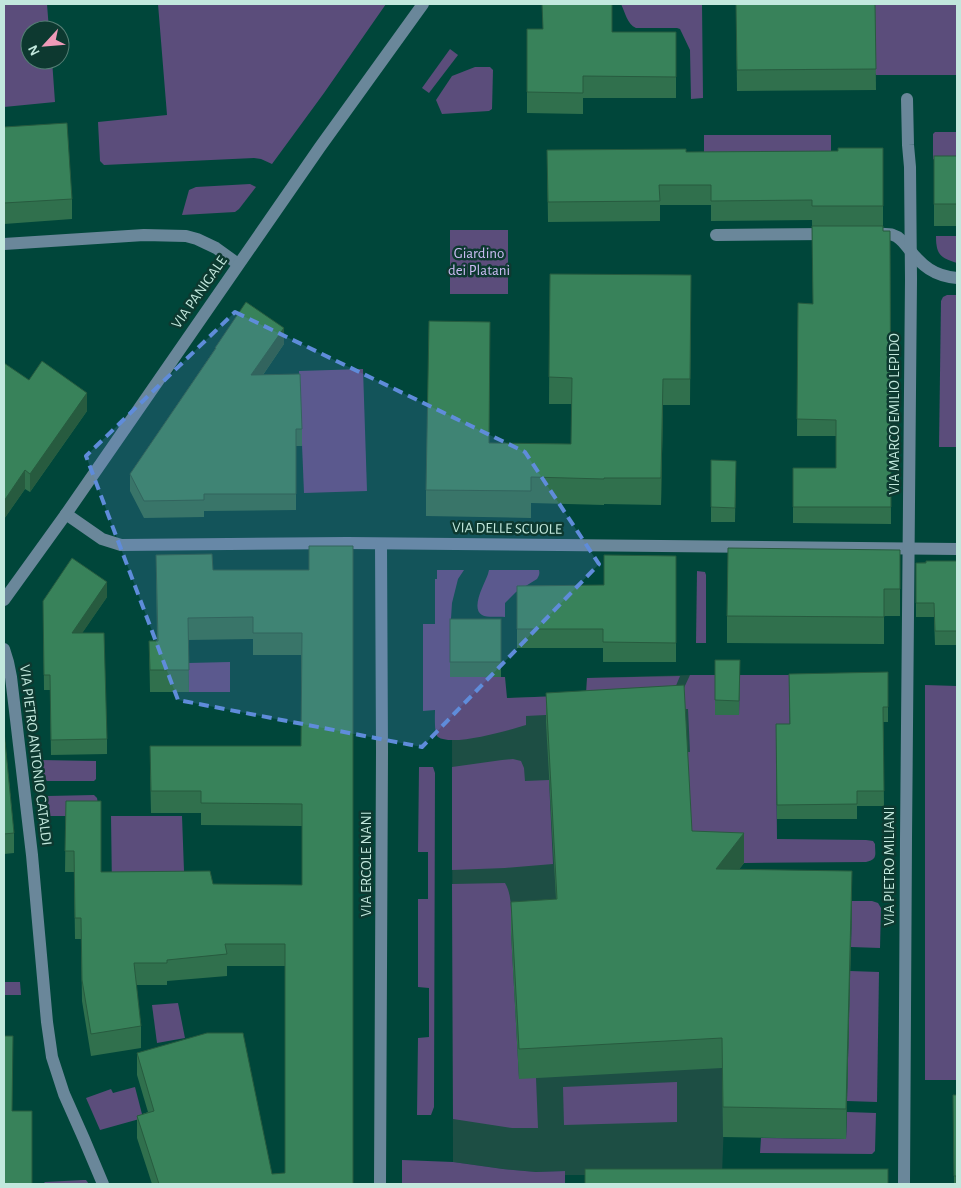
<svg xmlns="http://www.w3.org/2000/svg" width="961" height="1188" font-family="'Alegreya Sans',sans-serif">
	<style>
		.built { fill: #1d4e44 }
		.green { fill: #5b4d7b }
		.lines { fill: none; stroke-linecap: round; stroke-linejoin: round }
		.minor { stroke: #6a879a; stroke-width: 12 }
		.wall { fill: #30704d }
		.shaded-wall { fill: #275b3f }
		.building { fill: #38825a; stroke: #275b3f }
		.marked { fill: #5f8cda; fill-opacity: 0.2; stroke: #5f8cda; stroke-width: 4; stroke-dasharray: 10 6; stroke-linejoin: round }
		.labels { text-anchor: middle; stroke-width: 5; stroke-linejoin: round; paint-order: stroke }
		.park-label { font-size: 15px; fill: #cbbcf3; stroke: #0d3930 }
		.street-label { font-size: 15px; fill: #c2e8dd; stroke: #0d3930 }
	</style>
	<rect width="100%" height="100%" fill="#00463a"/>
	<path class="built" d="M690 675H741L740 752H686L692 861 744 863 733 878 722 1175H564V1171L536 1172 503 1169 453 1162 452 740 453 700 586 695 587 678Z"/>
	<g class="green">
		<path d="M4 4H47L49 30H30V60H52L55 102 4 107Z"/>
		<path d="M158 4H386L324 93 272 164 261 159 254 158 104 165 100 161 98 122 167 115Z"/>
		<path d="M621 4H702L703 98 691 99 690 50 680 29 677 28H636C627 24 625 12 621 4Z"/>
		<path d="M842 4H957V75H876Z"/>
		<path d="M450 49 458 55 429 93 422 88Z"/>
		<path d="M475 67H490L493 70 492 109 489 111 442 114 436 100 452 76Z"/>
		<path d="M935 132H957V159L937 161 933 159V134Z"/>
		<rect x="704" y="135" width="127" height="28"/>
		<path d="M250 184 256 187 239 209 235 212 182 215 189 190 196 187Z"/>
		<rect x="450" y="230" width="58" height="64"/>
		<path d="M936 236H957V263C940 258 936 254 936 236Z"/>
		<path d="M947 295H957V447H939L941 301 943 297Z"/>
		<path d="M363 369 367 491 304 493 299 371Z"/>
		<path d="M437 570H464L458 579 452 603 450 634V677H505L507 698 586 695 587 678 680 676 668 705 664 709 526 716V725C510 730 452 747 438 737 434 734 435 716 435 710L423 711V624H435V579H437Z"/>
		<path d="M489 570H539C540 574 539 576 537 579L516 592 505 603V617C499 616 487 618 482 615 470 608 485 583 488 574Z"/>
		<path d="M697 571 705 572 706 575V643H696Z"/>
		<path d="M230 662V692H189L188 663Z"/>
		<path d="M690 675H715L739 715 740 675H789L790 739H776L777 839 866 840 873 841 875 844C875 855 878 859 866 862L744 863 692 861 686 752H690L688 709H676V705Z"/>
		<path d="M925 685 957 686V1080H925Z"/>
		<path d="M513 759 521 761 524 768 525 781 549 780 553 864 505 868 452 870V767L502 760Z"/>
		<path d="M40 760 96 761V779L94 781H47L42 777Z"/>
		<path d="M419 767H433L435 773 434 1107 431 1115H417L418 1038 429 1037V988L418 987V899H428V852H418Z"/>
		<path d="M94 795 97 798 100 816H46L44 797 48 796Z"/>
		<path d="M111 816H182L184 871 188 889 112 890Z"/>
		<path d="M505 883C513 896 511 917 511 932L519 1078H536L538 1128H512L453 1119 452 884Z"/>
		<path d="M852 901H872L878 903 881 908 880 948 851 947Z"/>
		<path d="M850 971 879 972 877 1102 847 1101Z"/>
		<path d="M4 982H20L21 995H4Z"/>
		<path d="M178 1003 185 1038 157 1043 152 1005Z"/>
		<path d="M677 1082V1122L564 1125 563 1087Z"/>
		<path d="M135 1087 143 1118 100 1130 86 1098 111 1089 113 1093Z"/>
		<path d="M847 1112 876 1113 875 1151 872 1154 760 1153 761 1138 846 1139Z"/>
		<path d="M402 1160 453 1162 503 1169 536 1172 565 1171V1184H402Z"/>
		<path d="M83 1180H86L89 1184H43L45 1182Z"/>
	</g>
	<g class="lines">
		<g class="minor">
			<path d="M873 234C880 234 887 233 893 235 900 237 904 243 908 248 922 266 934 276 957 278"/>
			<path d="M716 235 828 234"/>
			<path d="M4 244 144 235 186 236 197 239 216 248 238 264"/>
			<path d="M66 514 102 539 121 545 347 543 957 549"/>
			<path d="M4 600 66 514 320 147 423 4"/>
			<path d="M4 649 8 662 11 677 32 855 47 1022 52 1057 64 1094 84 1139 103 1184"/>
			<path d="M380 1184 382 752 381 544"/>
			<path d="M904 1184 906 839 911 279 910 167 908 145 907 99"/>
		</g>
	</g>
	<g class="wall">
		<path d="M736 4H875L876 90 737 91Z"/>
		<path d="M527 29 612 32H676V98H583V114L527 113Z"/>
		<path d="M4 127 72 199V219L4 224Z"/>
		<path d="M883 148V231H890L891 524 793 523V468H836V436H797L798 303 813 304 812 220 711 221V205H660V221L548 222 547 150 686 152 838 151Z"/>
		<rect x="934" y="156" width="23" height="70"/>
		<path d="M550 274 691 275 690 405H663L661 505 604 504V505L531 503V518L426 516V490L489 443 571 444 572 404H549Z"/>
		<path d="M284 344 263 375 302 429V446H296V510L204 511V517L144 518 130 491V474L215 349V348Z"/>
		<path d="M29 380 87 411 30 492 25 489 4 519Z"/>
		<path d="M711 460 736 461 735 522H711Z"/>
		<path d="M900 550V616H884V644L727 643V616Z"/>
		<path d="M156 555 213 570H309L353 1184H152L137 1138V1116L148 1112 137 1075V1053L272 1174 285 1173V966H227V976L167 981V985H136L141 1026V1048L91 1056 82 1001 81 939H75L74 872H65L66 801 101 872 213 884 302 885V826L201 825V813H151L150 768 301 746V655H253V639L188 640 189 692H150L149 641H157Z"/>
		<path d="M676 556V662H603V648H517V586L604 585Z"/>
		<path d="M957 561V645H935L934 617H916V563Z"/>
		<path d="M107 597 82 633 107 739V754L51 755 50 690H44L43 601Z"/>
		<rect x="450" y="619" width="51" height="58"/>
		<path d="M715 660H740L739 715H715Z"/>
		<path d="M888 672V722H883L884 806H857V819H777L776 724H790Z"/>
		<path d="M546 693 692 831 744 863 739 869 852 901 846 1139 723 1137 722 1068 519 1079 511 932V902L556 899 546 723Z"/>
		<path d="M4 731 14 833V853L4 854Z"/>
		<path d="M953 1095H957V1184H954Z"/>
	</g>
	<g class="shaded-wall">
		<path d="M284 328V344L251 392V375Z"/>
		<path d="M663 379V405L661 505V478Z"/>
		<path d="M87 393V411L30 492V474Z"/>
		<path d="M25 470V489L4 519V501Z"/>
		<path d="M107 582V597L72 648V633Z"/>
		<path d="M744 833V863L716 899V869Z"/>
		<path d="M852 871V901L846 1139V1109Z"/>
	</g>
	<g class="building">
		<path d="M542 4H612V32H676V77L583 76V93L527 92V29H543Z"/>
		<path d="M736 4H875L876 69 737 70Z"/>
		<path d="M67 123 72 199 4 203V127Z"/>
		<path d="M838 148H883V206H812V200L711 201V185H659L660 201 548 202 547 150 686 149V152L838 151Z"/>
		<rect x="934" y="156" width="23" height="48"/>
		<path d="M812 226H883V231H890L891 507H793V468H836V420L797 419 798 303 813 304Z"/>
		<path d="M550 274 691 275 690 379H663L661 478H604V479L531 477V491L426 490 429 321 490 322 489 443 571 444 572 378 549 377Z"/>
		<path d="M246 302 284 328 251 375 300 374 302 429H296V494H204V500L144 501 130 474 216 348H215Z"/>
		<path d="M42 361 87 393 30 474 25 470 4 501V363L29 380Z"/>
		<path d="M711 460 736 461 735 508 711 507Z"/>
		<path d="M309 546H353V1184H159L137 1116 154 1111 137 1053 207 1033H243L272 1174 285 1173V944H225L227 954 167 960V963H134L141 1026 91 1034 82 980 81 918H75L74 851H65L66 801H101V872L210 871 213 884 302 885V804L201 803V791H151L150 746H301L302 633H253V617L188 618 189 670H150L149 641H158L156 555 212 554 213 570H309Z"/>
		<path d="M728 548 900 550V589H884V617L727 616Z"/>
		<path d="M604 555 676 556V643L603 642V629H517V586L604 585Z"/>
		<path d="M72 558 107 582 72 633H104L107 739 51 740 50 675H44L43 601Z"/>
		<path d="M926 561H957V631H935L934 603H916V563H926Z"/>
		<rect x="450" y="619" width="51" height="43"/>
		<path d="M715 660H740L739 701 715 700Z"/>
		<path d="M888 672V707H883L884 791H857V804L777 805 776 724H790L789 674Z"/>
		<path d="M684 685 692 831 744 833 716 869 852 871 846 1109 723 1107 722 1038 519 1049 511 902 557 899 546 693Z"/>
		<path d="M4 731 14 833 4 834Z"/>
		<path d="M4 1036H13L12 1111H32V1184H4Z"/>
		<path d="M953 1095H957V1176H954Z"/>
		<rect x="585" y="1169" width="303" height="15"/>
	</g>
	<path class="marked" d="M235 312 525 452 599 564 422 747 178 700 86 456Z"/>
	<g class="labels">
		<g class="park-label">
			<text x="479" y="258">Giardino<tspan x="479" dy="17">dei Platani</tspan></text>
		</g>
		<g class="street-label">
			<text transform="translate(199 292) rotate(-55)" y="5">VIA PANIGALE</text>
			<text transform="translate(894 414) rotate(-90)" y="5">VIA MARCO EMILIO LEPIDO</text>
			<text transform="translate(507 528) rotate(1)" y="5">VIA DELLE SCUOLE</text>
			<text transform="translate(36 755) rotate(83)" y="5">VIA PIETRO ANTONIO CATALDI</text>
			<text transform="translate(366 864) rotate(-90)" y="5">VIA ERCOLE NANI</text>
			<text transform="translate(889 866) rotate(-90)" y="5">VIA PIETRO MILIANI</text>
		</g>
	</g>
	<rect width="961" height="1188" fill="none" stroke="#c2e8dd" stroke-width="10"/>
	<g transform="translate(45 45) rotate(244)"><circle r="24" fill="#0d3930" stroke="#557f75"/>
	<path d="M0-4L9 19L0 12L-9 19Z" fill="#ef9ab8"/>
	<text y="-8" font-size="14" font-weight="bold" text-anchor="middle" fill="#c2e8dd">N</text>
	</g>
</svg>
